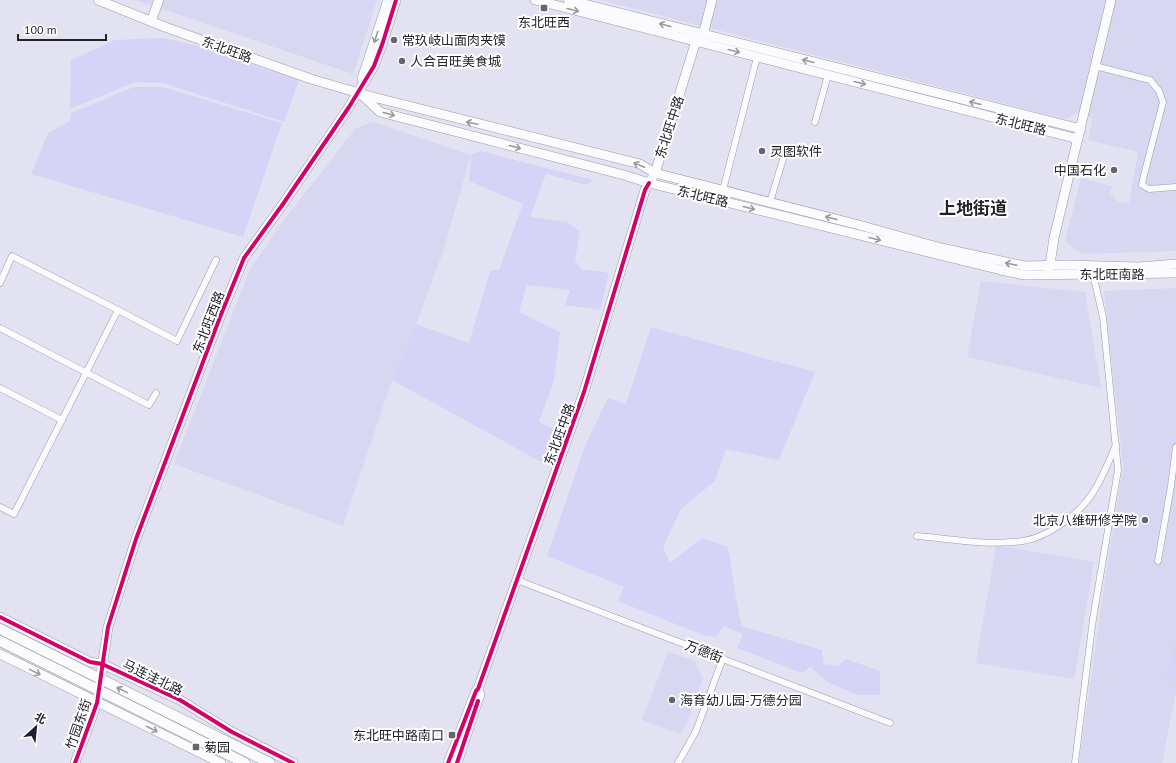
<svg xmlns="http://www.w3.org/2000/svg" width="1176" height="763" font-family="'PT Sans','Noto Sans SC',sans-serif">
	<style>
		.built { fill: #d8d7f2 }
		.green { fill: #d5d4f6 }
		.lines { fill: none; stroke-linecap: round; stroke-linejoin: round }
		.street-casing { stroke: #9a9aa6; stroke-width: 7 }
		.secondary-casing { stroke: #9a9aa6; stroke-width: 10 }
		.primary-casing { stroke: #9a9aa6; stroke-width: 11 }
		.street { stroke: #fbfbfd; stroke-width: 6 }
		.secondary { stroke: #fbfbfd; stroke-width: 9 }
		.primary { stroke: #fbfbfd; stroke-width: 10 }
		.cycleway-casing { stroke: #fff; stroke-width: 6 }
		.cycleway { stroke: #d6006c; stroke-width: 4 }
		.oneway { stroke: #99999e }
		.poi-dot { fill: #656571; stroke: #fff; stroke-width: 1.5 }
		.labels { text-anchor: middle; stroke-width: 4; stroke-linejoin: round; paint-order: stroke }
		.poi-label { font-size: 13px; fill: #21212b; stroke: #fff; text-anchor: start }
		.street-label { font-size: 13px; fill: #21212b; stroke: #fff }
		.district-label { font-size: 17px; font-weight: bold; fill: #21212b; stroke: #fff }
	</style>
	<rect width="100%" height="100%" fill="#e2e2f2"/>
	<g class="built">
		<path d="M136 0H377L353 74Z"/>
		<path d="M600 0H1176V251L1082 254 1065 241 1081 178 1112 186 1110 193 1119 202 1129 203 1138 152 1088 140 1093 118 1076 113 1065 119Z"/>
		<path d="M373 122 471 155 443 252 416 324 392 380 343 526 174 464 250 269 284 220 356 128Z"/>
		<path d="M981 281 1085 292 1101 388 967 357Z"/>
		<path d="M1176 288V692L1162 763H1079L1106 573 1123 467 1104 291Z"/>
		<path d="M996 545 1094 562 1074 679 976 663Z"/>
		<path d="M668 652 695 661 703 679 687 722 680 734 642 720Z"/>
	</g>
	<g class="green">
		<path d="M163 38 202 47 299 80 284 122 163 83 135 82 70 109 71 60 115 40Z"/>
		<path d="M134 87H163L282 123 243 237 31 174 48 133 70 121 71 113Z"/>
		<path d="M480 151 593 180 586 185 546 174 530 217 567 222 580 231 575 260 581 269 609 273 600 310 565 305 570 290 527 285 519 312 560 332 554 381 539 422 559 431 545 464 392 380 416 324 469 343 490 271 499 270 523 204 469 181 471 155Z"/>
		<path d="M651 327 815 372 779 460 726 449 715 481 681 509 663 547 670 563 702 538 728 547C733 573 735 600 742 626L822 650 824 664 838 666 846 659 880 671V695H858L829 683 810 667 802 673 737 648 743 634 723 626 717 637 703 635 618 601 624 587 547 556 585 446 608 398 626 404Z"/>
		<path d="M1176 640V682L1167 676Z"/>
	</g>
	<g class="lines">
		<defs>
			<g id="street">
				<path d="M1095 66 1150 80 1159 91 1163 102 1144 175 1142 185 1149 189 1176 187"/>
				<path d="M815 122 828 75"/>
				<path d="M723 190 757 57"/>
				<path d="M770 202 784 156"/>
				<path d="M0 283 12 256 118 310 14 514 0 507"/>
				<path d="M118 310 177 341 216 260"/>
				<path d="M0 328 149 405 156 393"/>
				<path d="M0 388 62 420"/>
				<path d="M917 536C952 539 988 546 1023 541 1048 537 1078 515 1092 494 1102 479 1109 461 1116 445"/>
				<path d="M1158 561 1171 486 1176 447"/>
				<path d="M517 580 890 723"/>
				<path d="M678 763 696 731 723 658"/>
				<path d="M1075 763 1093 619 1118 470 1103 317 1093 274"/>
			</g>
			<g id="secondary">
				<path d="M98 0 165 27 311 79 369 96 640 164 655 173 859 225 941 248 1025 266 1066 265 1139 267 1176 264"/>
				<path d="M535 0 1078 139"/>
				<path d="M568 0 1081 129"/>
				<path d="M151 21 159 0"/>
				<path d="M703 35 712 0"/>
				<path d="M362 79 388 0"/>
				<path d="M362 95 380 112 624 175 649 183 1001 270 1024 275 1176 273"/>
				<path d="M1049 271 1054 238 1111 0"/>
				<path d="M0 617 90 662 102 664 180 700 232 732 293 763"/>
				<path d="M0 654 221 763"/>
				<path d="M75 763 97 703 108 627 136 539 220 317 244 258 283 204 349 107 374 66 383 42 396 0"/>
				<path d="M448 763 476 691 478 689 584 392 645 190 655 173 696 41 703 35"/>
				<path d="M457 763 480 694"/>
			</g>
			<g id="primary">
				<path d="M0 629 270 763"/>
				<path d="M0 641 245 763"/>
			</g>
		</defs>
		<use href="#street" class="street-casing"/>
		<use href="#secondary" class="secondary-casing"/>
		<use href="#primary" class="primary-casing"/>
		<use href="#street" class="street"/>
		<use href="#secondary" class="secondary"/>
		<use href="#primary" class="primary"/>
		<defs>
			<g id="cycleway">
				<path d="M0 617 90 662 102 664 180 700 232 732 293 763"/>
				<path d="M75 763 97 703 108 627 136 539 220 317 244 258 283 204 349 107 374 66 383 42 396 0"/>
				<path d="M448 763 476 691 478 689 584 392 645 190 649 183"/>
				<path d="M457 763 478 701"/>
			</g>
		</defs>
		<use href="#cycleway" class="cycleway-casing"/>
		<use href="#cycleway" class="cycleway"/>
	</g>
	<defs><path id="oneway-shaft" d="M-6 0H5M1.5-3L5.5 0L1.5 3" fill="none" stroke-width="1.6" stroke-linecap="round" stroke-linejoin="round"/></defs>
	<g class="oneway">
		<use href="#oneway-shaft" transform="translate(573 10) rotate(14)"/>
		<use href="#oneway-shaft" transform="translate(665 25) rotate(-165)"/>
		<use href="#oneway-shaft" transform="translate(376 37) rotate(108)"/>
		<use href="#oneway-shaft" transform="translate(734 51) rotate(14)"/>
		<use href="#oneway-shaft" transform="translate(808 61) rotate(-166)"/>
		<use href="#oneway-shaft" transform="translate(860 83) rotate(14)"/>
		<use href="#oneway-shaft" transform="translate(975 103) rotate(-166)"/>
		<use href="#oneway-shaft" transform="translate(389 114) rotate(15)"/>
		<use href="#oneway-shaft" transform="translate(472 123) rotate(-168)"/>
		<use href="#oneway-shaft" transform="translate(515 147) rotate(15)"/>
		<use href="#oneway-shaft" transform="translate(639 165) rotate(-158)"/>
		<use href="#oneway-shaft" transform="translate(749 208) rotate(14)"/>
		<use href="#oneway-shaft" transform="translate(831 218) rotate(-165)"/>
		<use href="#oneway-shaft" transform="translate(875 239) rotate(14)"/>
		<use href="#oneway-shaft" transform="translate(1011 264) rotate(-168)"/>
		<use href="#oneway-shaft" transform="translate(35 672) rotate(26)"/>
		<use href="#oneway-shaft" transform="translate(122 690) rotate(-154)"/>
		<use href="#oneway-shaft" transform="translate(152 729) rotate(26)"/>
	</g>
	<g class="poi-dot">
		<rect x="540" y="4" width="8" height="8" rx="2"/>
		<circle cx="394" cy="40" r="4"/>
		<circle cx="402" cy="61" r="4"/>
		<circle cx="762" cy="151" r="4"/>
		<circle cx="1114" cy="170" r="4"/>
		<circle cx="1145" cy="520" r="4"/>
		<circle cx="672" cy="700" r="4"/>
		<rect x="448" y="731" width="8" height="8" rx="2"/>
		<rect x="192" y="743" width="8" height="8" rx="2"/>
	</g>
	<g class="labels">
		<g class="poi-label">
			<text x="544" y="27" text-anchor="middle">东北旺西</text>
			<text x="402" y="45">常玖岐山面肉夹馍</text>
			<text x="410" y="66">人合百旺美食城</text>
			<text x="770" y="156">灵图软件</text>
			<text x="1106" y="175" text-anchor="end">中国石化</text>
			<text x="1137" y="525" text-anchor="end">北京八维研修学院</text>
			<text x="680" y="705">海育幼儿园-万德分园</text>
			<text x="444" y="740" text-anchor="end">东北旺中路南口</text>
			<text x="204" y="752">菊园</text>
		</g>
		<g class="street-label">
			<text transform="translate(227 49) rotate(20)" y="5">东北旺路</text>
			<text transform="translate(1021 124) rotate(14)" y="5">东北旺路</text>
			<text transform="translate(669 127) rotate(-72)" y="5">东北旺中路</text>
			<text transform="translate(703 196) rotate(14)" y="5">东北旺路</text>
			<text x="1112" y="279">东北旺南路</text>
			<text transform="translate(208 322) rotate(-69)" y="5">东北旺西路</text>
			<text transform="translate(559 434) rotate(-70)" y="5">东北旺中路</text>
			<text transform="translate(704 651) rotate(21)" y="5">万德街</text>
			<text transform="translate(153 677) rotate(26)" y="5">马连洼北路</text>
			<text transform="translate(78 724) rotate(-71)" y="5">竹园东街</text>
		</g>
		<g class="district-label">
			<text x="973" y="214">上地街道</text>
		</g>
	</g>
	<g transform="translate(36 727) rotate(27)" stroke="#ffffff" stroke-width="3" paint-order="stroke">
	<path d="M0-3L7 15L0 10L-7 15Z" fill="#21212b"/>
	<text y="-6" font-size="11" font-weight="bold" text-anchor="middle" fill="#21212b">北</text>
	</g>
	<path d="M18 34v6h88v-6" fill="none" stroke="#21212b" stroke-width="2"/>
	<text x="24" y="34" font-size="12" fill="#21212b" stroke="#ffffff" stroke-width="3" paint-order="stroke">100 m</text>
</svg>
